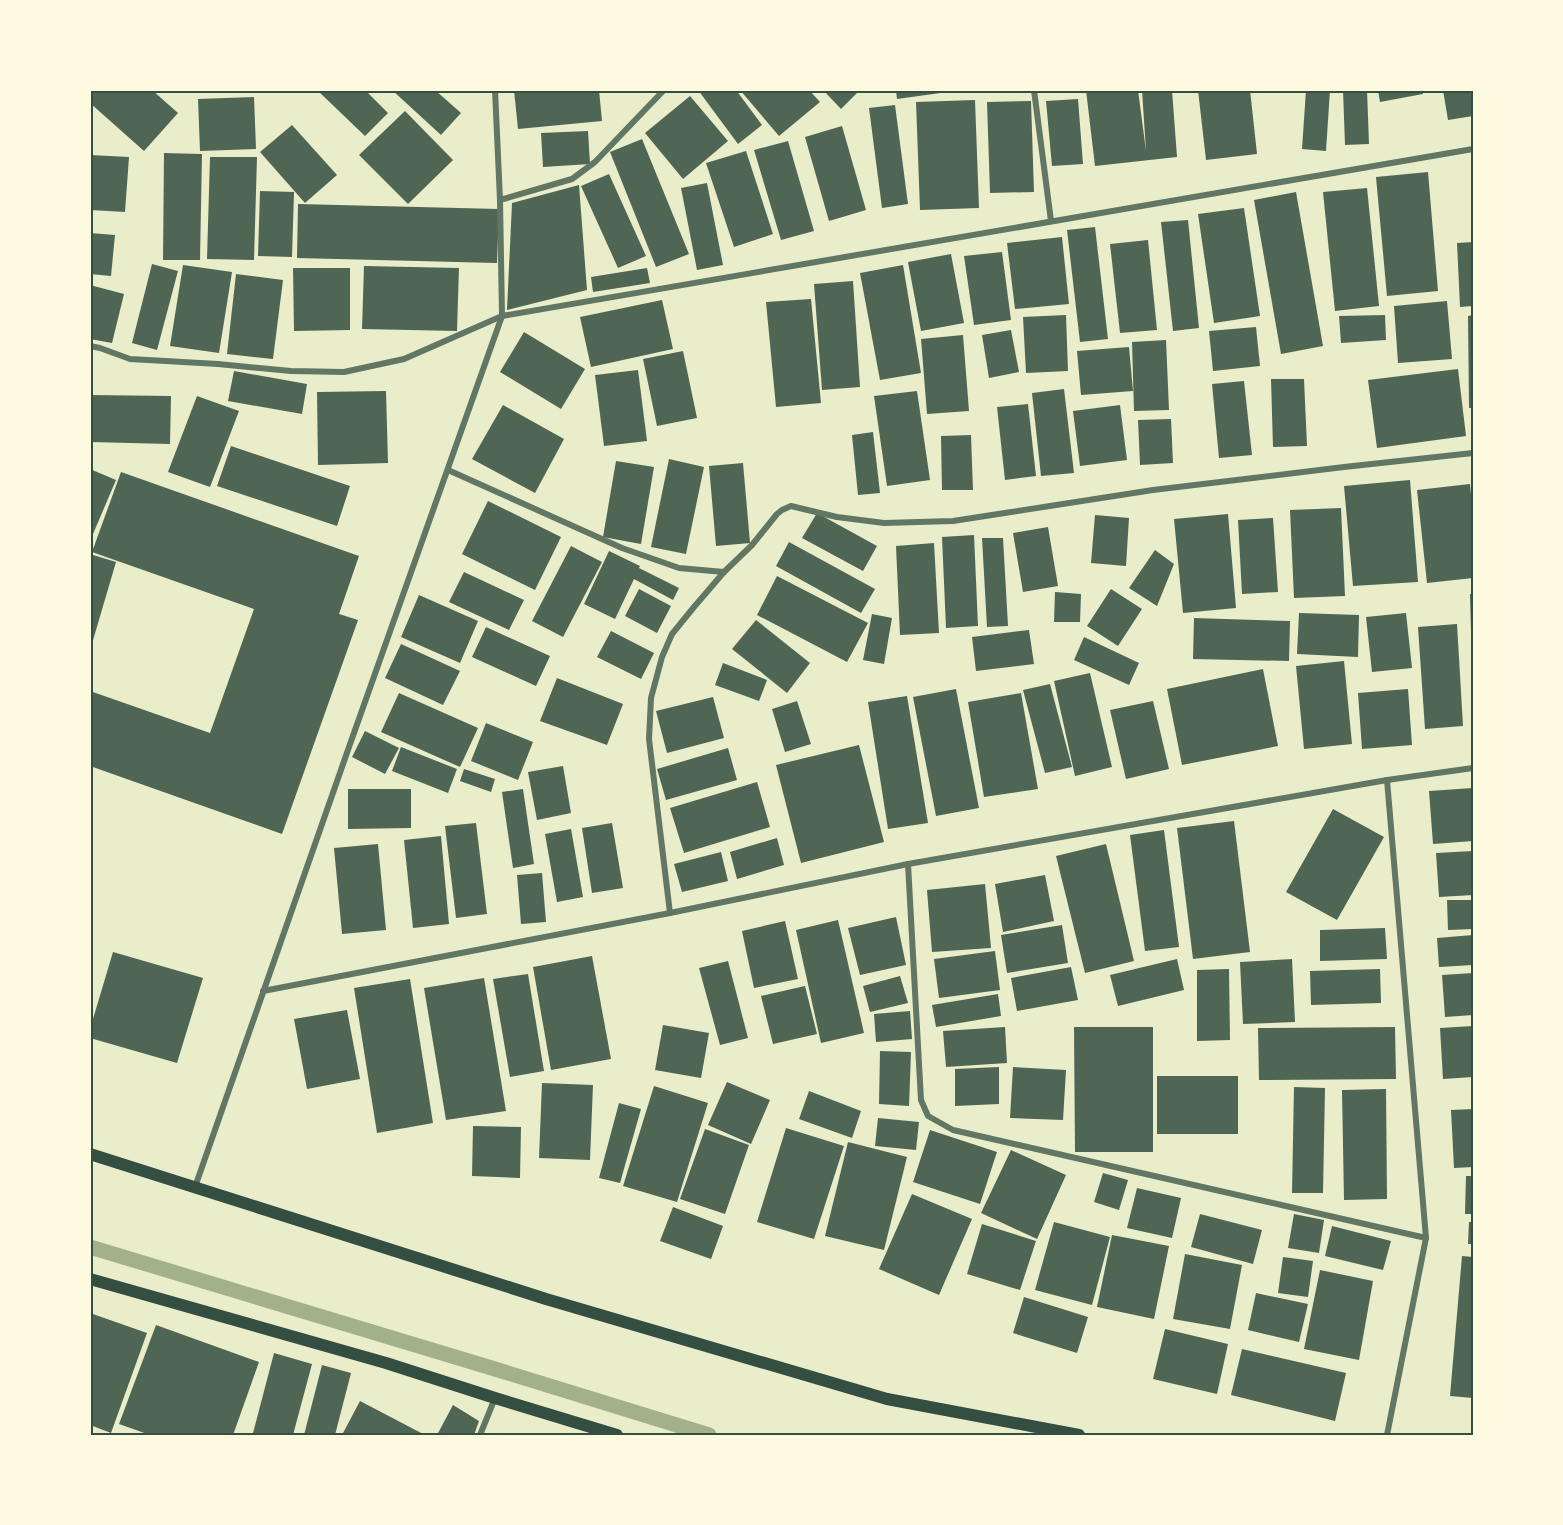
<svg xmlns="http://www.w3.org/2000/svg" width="1563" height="1525" font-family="Helvetica,sans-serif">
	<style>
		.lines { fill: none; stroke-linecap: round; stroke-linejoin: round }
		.stream { stroke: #a3b18a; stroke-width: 15 }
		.building { fill: #4f6655 }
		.minor { stroke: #617663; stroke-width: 6 }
		.secondary { stroke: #344e41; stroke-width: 12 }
		.neatline { fill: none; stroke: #344e41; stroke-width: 2 }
	</style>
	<rect width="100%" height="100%" fill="#e9edc9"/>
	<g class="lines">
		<path class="stream" d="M90 1247 495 1369 709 1435"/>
	</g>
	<g class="building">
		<path d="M90 90H152L178 113 144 151 90 103Z"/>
		<path d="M317 90H365L388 113 365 136Z"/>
		<path d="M392 90H435L461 113 441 135Z"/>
		<path d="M514 90H599L602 121 518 129Z"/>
		<path d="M698 90H736L762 125 738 144Z"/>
		<path d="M740 90H809L820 102 779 136Z"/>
		<path d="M823 90H860L841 109Z"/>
		<path d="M896 90H955V91L897 99Z"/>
		<path d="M1086 90H1138L1146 151 1142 90H1172L1177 157 1095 166Z"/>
		<path d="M1198 90H1250L1257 154 1206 160Z"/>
		<path d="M1306 90H1330L1326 151 1302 149Z"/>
		<path d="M1343 90H1367L1369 144 1345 145Z"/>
		<path d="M1378 90H1422L1423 94 1380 102Z"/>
		<path d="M1443 90H1473V116L1448 120Z"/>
		<path d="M690 96 728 141 683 179 645 133Z"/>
		<path d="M254 97 256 149 200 151 198 99Z"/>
		<path d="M1078 99 1083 164 1052 166 1046 101Z"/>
		<path d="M975 100 979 208 920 210 916 102Z"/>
		<path d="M1031 101 1034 192 990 193 987 102Z"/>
		<path d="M895 105 908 204 882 208 869 108Z"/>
		<path d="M405 111 453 160 408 204 359 155Z"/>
		<path d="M292 125 337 175 305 203 260 152Z"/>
		<path d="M842 126 866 210 829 221 805 137Z"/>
		<path d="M588 131 590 164 543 167 541 133Z"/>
		<path d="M642 139 689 254 656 267 610 152Z"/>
		<path d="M788 141 814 231 781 240 754 150Z"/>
		<path d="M746 151 773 234 734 247 706 163Z"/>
		<path d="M164 153 202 154 200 260H163Z"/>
		<path d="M90 155 129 157 125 212 90 210Z"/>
		<path d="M210 157H257L254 260 207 259Z"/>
		<path d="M1428 172 1438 291 1387 296 1376 177Z"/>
		<path d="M609 174 646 256 618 268 581 186Z"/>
		<path d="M707 183 723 265 697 270 681 188Z"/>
		<path d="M579 185 587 290 507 310 512 203Z"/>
		<path d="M1367 188 1379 306 1335 311 1323 192Z"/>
		<path d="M260 191 294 192 292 257 258 256Z"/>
		<path d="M1296 192 1323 346 1281 354 1254 200Z"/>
		<path d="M298 204 499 209 497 263 297 258Z"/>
		<path d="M1244 208 1260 316 1214 323 1198 214Z"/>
		<path d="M1188 220 1199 328 1173 331 1161 222Z"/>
		<path d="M1095 227 1108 339 1080 342 1067 230Z"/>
		<path d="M90 233 115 235 111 276 90 274Z"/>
		<path d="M1062 237 1069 304 1015 309 1007 243Z"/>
		<path d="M1148 240 1157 330 1120 333 1110 244Z"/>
		<path d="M1473 242V306L1460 307 1457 243Z"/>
		<path d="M1002 252 1011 320 974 325 964 256Z"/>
		<path d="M951 254 964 323 921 331 908 262Z"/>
		<path d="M152 264 178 271 157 350 132 343Z"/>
		<path d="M183 265 232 272 219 353 170 346Z"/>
		<path d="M903 265 921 373 880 380 860 273Z"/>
		<path d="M364 266 459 268 457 331 362 329Z"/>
		<path d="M293 268H350V330L294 331Z"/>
		<path d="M647 268 650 283 593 292 591 277Z"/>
		<path d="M236 274 283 280 273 359 227 354Z"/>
		<path d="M853 281 860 387 822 390 814 284Z"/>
		<path d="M90 285 124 294 112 343 90 339Z"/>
		<path d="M811 299 821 403 776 407 766 302Z"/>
		<path d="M662 300 673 349 591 367 580 317Z"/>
		<path d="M1447 301 1452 359 1398 363 1394 306Z"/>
		<path d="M1066 315 1068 371 1026 373 1023 317Z"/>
		<path d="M1385 315 1386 340 1341 343 1339 316Z"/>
		<path d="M1473 315V408H1469L1468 316Z"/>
		<path d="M1256 327 1260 366 1213 371 1209 331Z"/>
		<path d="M1011 330 1019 372 989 378 982 335Z"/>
		<path d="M524 332 585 369 561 409 500 372Z"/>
		<path d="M963 335 969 411 927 414 921 339Z"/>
		<path d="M1166 340 1169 410 1134 411 1132 342Z"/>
		<path d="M1129 347 1133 391 1081 395 1077 351Z"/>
		<path d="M683 351 697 418 657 426 643 359Z"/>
		<path d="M1458 369 1466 436 1377 448 1368 380Z"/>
		<path d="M638 370 647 441 604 446 595 375Z"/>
		<path d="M234 371 307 384 302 414 228 401Z"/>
		<path d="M1271 379H1304L1307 446 1273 447Z"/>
		<path d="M1244 381 1252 455 1219 458 1212 384Z"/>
		<path d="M1064 389 1074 473 1041 476 1032 393Z"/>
		<path d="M386 391 388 463 318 465 317 392Z"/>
		<path d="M917 391 930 480 887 486 874 396Z"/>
		<path d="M90 395 171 396 170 444 90 442Z"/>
		<path d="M197 396 239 411 210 487 168 472Z"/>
		<path d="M1028 404 1036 476 1005 480 997 407Z"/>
		<path d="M503 405 564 439 535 493 472 459Z"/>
		<path d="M1120 405 1127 460 1080 466 1073 411Z"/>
		<path d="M1171 419 1173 463 1140 465 1138 420Z"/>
		<path d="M873 432 880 493 858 495 852 435Z"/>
		<path d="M971 435 973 490H942L941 436Z"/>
		<path d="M231 446 350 486 337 526 217 486Z"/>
		<path d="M669 459 704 467 686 554 651 547Z"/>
		<path d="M616 461 654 467 641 544 603 537Z"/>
		<path d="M743 463 750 543 716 546 709 466Z"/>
		<path d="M90 469 116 480 93 534 90 532Z"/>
		<path d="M121 472 359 556 339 614 358 620 282 834 90 766V691L210 733 254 609 92 552Z"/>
		<path d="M1410 480 1418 582 1353 586 1344 486Z"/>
		<path d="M1470 484 1473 517V578L1427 583 1417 490Z"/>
		<path d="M488 501 561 537 535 590 462 554Z"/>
		<path d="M1341 508 1345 596 1294 598 1290 510Z"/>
		<path d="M817 513 877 546 863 571 802 538Z"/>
		<path d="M1228 514 1236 608 1183 613 1174 519Z"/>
		<path d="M1095 515 1129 518 1126 566 1091 563Z"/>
		<path d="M1273 518 1278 592 1242 594 1238 520Z"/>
		<path d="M1048 527 1058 586 1023 592 1013 533Z"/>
		<path d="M974 535 978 626 946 628 942 537Z"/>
		<path d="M982 538H1003L1008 626 987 627Z"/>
		<path d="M789 542 875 589 861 613 776 566Z"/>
		<path d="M934 543 939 633 900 635 896 546Z"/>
		<path d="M571 546 602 562 563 637 532 621Z"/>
		<path d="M1155 550 1174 564 1157 606 1129 588Z"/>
		<path d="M609 551 640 566 639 568 679 588 673 600 634 579 615 619 584 604Z"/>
		<path d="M90 554 116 562 91 647H90Z"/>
		<path d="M464 572 524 600 509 630 449 602Z"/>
		<path d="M777 576 868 623 847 662 757 615Z"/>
		<path d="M639 589 671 606 657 633 625 616Z"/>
		<path d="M1111 589 1142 609 1118 646 1087 626Z"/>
		<path d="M1055 592 1081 594 1080 622H1054Z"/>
		<path d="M1470 594H1473V632H1471Z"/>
		<path d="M419 595 478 621 460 663 401 637Z"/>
		<path d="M1299 613 1359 615 1358 657 1297 654Z"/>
		<path d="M1406 613 1412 668 1372 672 1366 617Z"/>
		<path d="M872 614 892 618 884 664 863 660Z"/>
		<path d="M1194 618 1290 621 1289 661 1193 659Z"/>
		<path d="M756 620 810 663 787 693 732 649Z"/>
		<path d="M1457 624 1463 726 1425 729 1418 627Z"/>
		<path d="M486 627 550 656 536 686 472 657Z"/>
		<path d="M1029 630 1034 664 976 671 972 637Z"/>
		<path d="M611 631 654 653 641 679 597 657Z"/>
		<path d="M1084 637 1139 663 1129 685 1074 660Z"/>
		<path d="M401 644 460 671 443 705 385 678Z"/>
		<path d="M1344 661 1352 744 1304 749 1296 666Z"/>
		<path d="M723 663 767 680 759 701 715 685Z"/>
		<path d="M1263 669 1278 746 1182 765 1167 689Z"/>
		<path d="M1090 673 1112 767 1075 776 1054 681Z"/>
		<path d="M557 678 623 704 607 745 540 721Z"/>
		<path d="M1050 684 1072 767 1045 773 1023 690Z"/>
		<path d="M956 689 979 808 936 816 913 697Z"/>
		<path d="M1408 689 1412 745 1362 749 1358 693Z"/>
		<path d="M399 693 478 728 460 767 381 732Z"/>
		<path d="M1021 693 1038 789 984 797 968 702Z"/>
		<path d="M907 696 928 823 888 829 868 702Z"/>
		<path d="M713 697 724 738 667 753 656 711Z"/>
		<path d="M797 701 811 744 785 752 772 709Z"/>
		<path d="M1153 701 1169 769 1126 779 1110 710Z"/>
		<path d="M486 723 533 742 518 780 471 761Z"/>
		<path d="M365 731 399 748 385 774 352 757Z"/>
		<path d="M859 745 884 842 801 863 776 765Z"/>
		<path d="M401 747 457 769 448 793 392 771Z"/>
		<path d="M728 748 737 780 666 800 657 769Z"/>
		<path d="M563 766 571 813 537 820 528 772Z"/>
		<path d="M464 769 495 779 491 792 460 781Z"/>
		<path d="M757 782 770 827 684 853 670 808Z"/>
		<path d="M1473 788V841L1433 844 1429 791Z"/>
		<path d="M348 789H411V828L348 829Z"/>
		<path d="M523 789 534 864 513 868 502 792Z"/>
		<path d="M1333 809 1384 837 1337 920 1286 892Z"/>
		<path d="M1234 821 1250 952 1193 959 1177 828Z"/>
		<path d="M476 823 487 914 456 918 445 826Z"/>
		<path d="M612 823 623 888 592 893 582 828Z"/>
		<path d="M571 829 583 897 557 902 545 834Z"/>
		<path d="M1164 830 1179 947 1145 951 1130 835Z"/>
		<path d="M441 836 449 924 413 928 404 840Z"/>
		<path d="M777 838 784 865 737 879 730 852Z"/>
		<path d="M378 844 386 930 342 934 334 848Z"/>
		<path d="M1106 844 1134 961 1085 973 1056 856Z"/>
		<path d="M1473 851V895L1439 897 1436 853Z"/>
		<path d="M721 852 728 881 682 892 674 864Z"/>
		<path d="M542 873 546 922 521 924 517 875Z"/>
		<path d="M1045 875 1054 921 1003 932 995 884Z"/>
		<path d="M985 884 991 948 932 952 927 890Z"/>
		<path d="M1447 900H1473V929L1448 930Z"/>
		<path d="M896 917 906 965 860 975 848 928Z"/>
		<path d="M838 920 864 1033 821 1043 796 930Z"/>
		<path d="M785 921 798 979 754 988 742 931Z"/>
		<path d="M1062 925 1068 963 1007 973 1001 935Z"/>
		<path d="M1385 928 1387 959 1320 961V930Z"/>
		<path d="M1473 935V965L1439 967 1437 938Z"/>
		<path d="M995 951 1000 990 939 998 934 959Z"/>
		<path d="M113 952 203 978 177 1063 90 1038V1029Z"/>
		<path d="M592 956 611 1059 551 1070 533 967Z"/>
		<path d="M1177 959 1184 990 1118 1006 1110 975Z"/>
		<path d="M1292 959 1295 1022 1243 1024 1240 962Z"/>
		<path d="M728 961 748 1038 720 1045 699 968Z"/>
		<path d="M1071 967 1078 1000 1017 1011 1011 978Z"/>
		<path d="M1229 969 1230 1040 1197 1041V970Z"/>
		<path d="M1380 969 1381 1003 1311 1005 1310 971Z"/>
		<path d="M1473 973V1015L1445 1017 1442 975Z"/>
		<path d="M528 974 544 1071 510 1077 493 979Z"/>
		<path d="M900 976 908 1003 870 1012 863 986Z"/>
		<path d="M484 978 506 1111 446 1120 424 988Z"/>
		<path d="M410 979 433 1123 377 1133 354 988Z"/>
		<path d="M805 986 817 1034 773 1044 761 996Z"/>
		<path d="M998 994 1001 1016 936 1027 932 1005Z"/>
		<path d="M347 1010 360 1079 307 1089 294 1019Z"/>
		<path d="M910 1011 912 1039 876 1042 874 1014Z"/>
		<path d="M663 1025 709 1033 701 1078 655 1070Z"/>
		<path d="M1473 1026V1077L1443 1079 1440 1028Z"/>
		<path d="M1005 1027 1007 1063 946 1067 943 1031Z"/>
		<path d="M1074 1027H1153V1152H1075Z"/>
		<path d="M1395 1027 1396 1079 1259 1080 1258 1028Z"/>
		<path d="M880 1051 911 1052 909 1106 879 1104Z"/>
		<path d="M999 1067V1104L955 1106V1069Z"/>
		<path d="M1013 1067 1066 1070 1063 1120 1010 1118Z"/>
		<rect x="1157" y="1076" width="81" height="58"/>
		<path d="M727 1082 770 1100 751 1144 708 1125Z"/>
		<path d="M542 1083 593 1085 590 1160 539 1158Z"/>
		<path d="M654 1086 708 1103 677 1202 623 1186Z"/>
		<path d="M1294 1087 1325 1088 1323 1193H1292Z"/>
		<path d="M1386 1089 1387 1199 1344 1200 1342 1090Z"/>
		<path d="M809 1091 861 1111 852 1138 799 1119Z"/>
		<path d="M619 1103 641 1109 620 1183 599 1178Z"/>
		<path d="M1473 1109V1167L1454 1168 1451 1110Z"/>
		<path d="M878 1118 919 1122 916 1150 875 1146Z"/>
		<path d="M473 1126 521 1127 520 1178 472 1176Z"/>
		<path d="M786 1128 844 1146 814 1239 757 1222Z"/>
		<path d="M705 1129 749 1145 725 1214 680 1199Z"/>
		<path d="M930 1130 997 1152 980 1204 913 1182Z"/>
		<path d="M848 1142 907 1157 884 1250 825 1236Z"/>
		<path d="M1011 1150 1066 1175 1037 1239 981 1213Z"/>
		<path d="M1103 1173 1128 1180 1119 1210 1094 1202Z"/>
		<path d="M1466 1176H1473V1214H1465Z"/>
		<path d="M1137 1188 1181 1198 1172 1238 1127 1228Z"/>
		<path d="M912 1194 972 1219 939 1295 879 1269Z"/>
		<path d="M673 1207 723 1226 711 1259 660 1241Z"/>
		<path d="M1200 1214 1262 1230 1253 1264 1191 1247Z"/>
		<path d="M1294 1214 1324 1220 1319 1253 1288 1248Z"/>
		<path d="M1054 1222 1110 1237 1092 1305 1035 1290Z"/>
		<path d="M1469 1222H1473V1244H1468Z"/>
		<path d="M982 1224 1036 1241 1020 1290 967 1274Z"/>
		<path d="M1332 1226 1391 1241 1383 1270 1325 1256Z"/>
		<path d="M1112 1235 1169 1246 1154 1319 1097 1307Z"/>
		<path d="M1185 1254 1242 1265 1230 1329 1173 1319Z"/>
		<path d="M1462 1256 1473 1257V1398L1450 1396Z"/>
		<path d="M1283 1257 1313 1261 1308 1297 1278 1293Z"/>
		<path d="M1320 1270 1373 1281 1359 1360 1304 1349Z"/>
		<path d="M1256 1293 1308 1304 1299 1342 1248 1330Z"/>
		<path d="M1024 1297 1088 1317 1077 1353 1013 1333Z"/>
		<path d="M90 1313 147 1333 111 1433 90 1425Z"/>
		<path d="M156 1325 259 1362 233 1435H150L119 1424Z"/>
		<path d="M1165 1329 1228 1344 1217 1394 1153 1379Z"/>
		<path d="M1242 1349 1346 1373 1335 1421 1231 1395Z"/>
		<path d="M274 1353 312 1364 293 1435H262L253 1433Z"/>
		<path d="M322 1365 351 1373 335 1435H304Z"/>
		<path d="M360 1401 425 1435H342Z"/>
		<path d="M453 1405 479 1421 474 1435H437Z"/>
	</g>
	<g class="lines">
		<g class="minor">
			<path d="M1034 90 1051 221"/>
			<path d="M500 200 572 179 595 162 664 90"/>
			<path d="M90 346 100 348 130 359 218 364 291 371 344 372 404 359 502 316 1473 149"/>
			<path d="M448 470 622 548 679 568 724 572"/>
			<path d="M908 864 921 1100 928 1116 953 1130 1426 1238"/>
			<path d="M670 913 649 739 651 698 662 657 672 634 694 607 724 572 752 545 777 514 782 510 791 506 837 517 884 523 953 521 1153 490 1344 467 1473 453"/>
			<path d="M263 991 670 913 908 864 1387 780 1473 768"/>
			<path d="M195 1187 349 747 502 316 500 200 495 90"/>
			<path d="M480 1435 495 1398"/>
			<path d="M1387 1435 1426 1238 1387 780"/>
		</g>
		<g class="secondary">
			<path d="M90 1154 546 1299 887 1399 1079 1435"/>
			<path d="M90 1279 386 1363 495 1398 617 1435"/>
		</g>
	</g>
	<rect width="1563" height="1525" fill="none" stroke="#fefae0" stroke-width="183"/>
	<rect x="92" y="92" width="1380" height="1342" class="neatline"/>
</svg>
